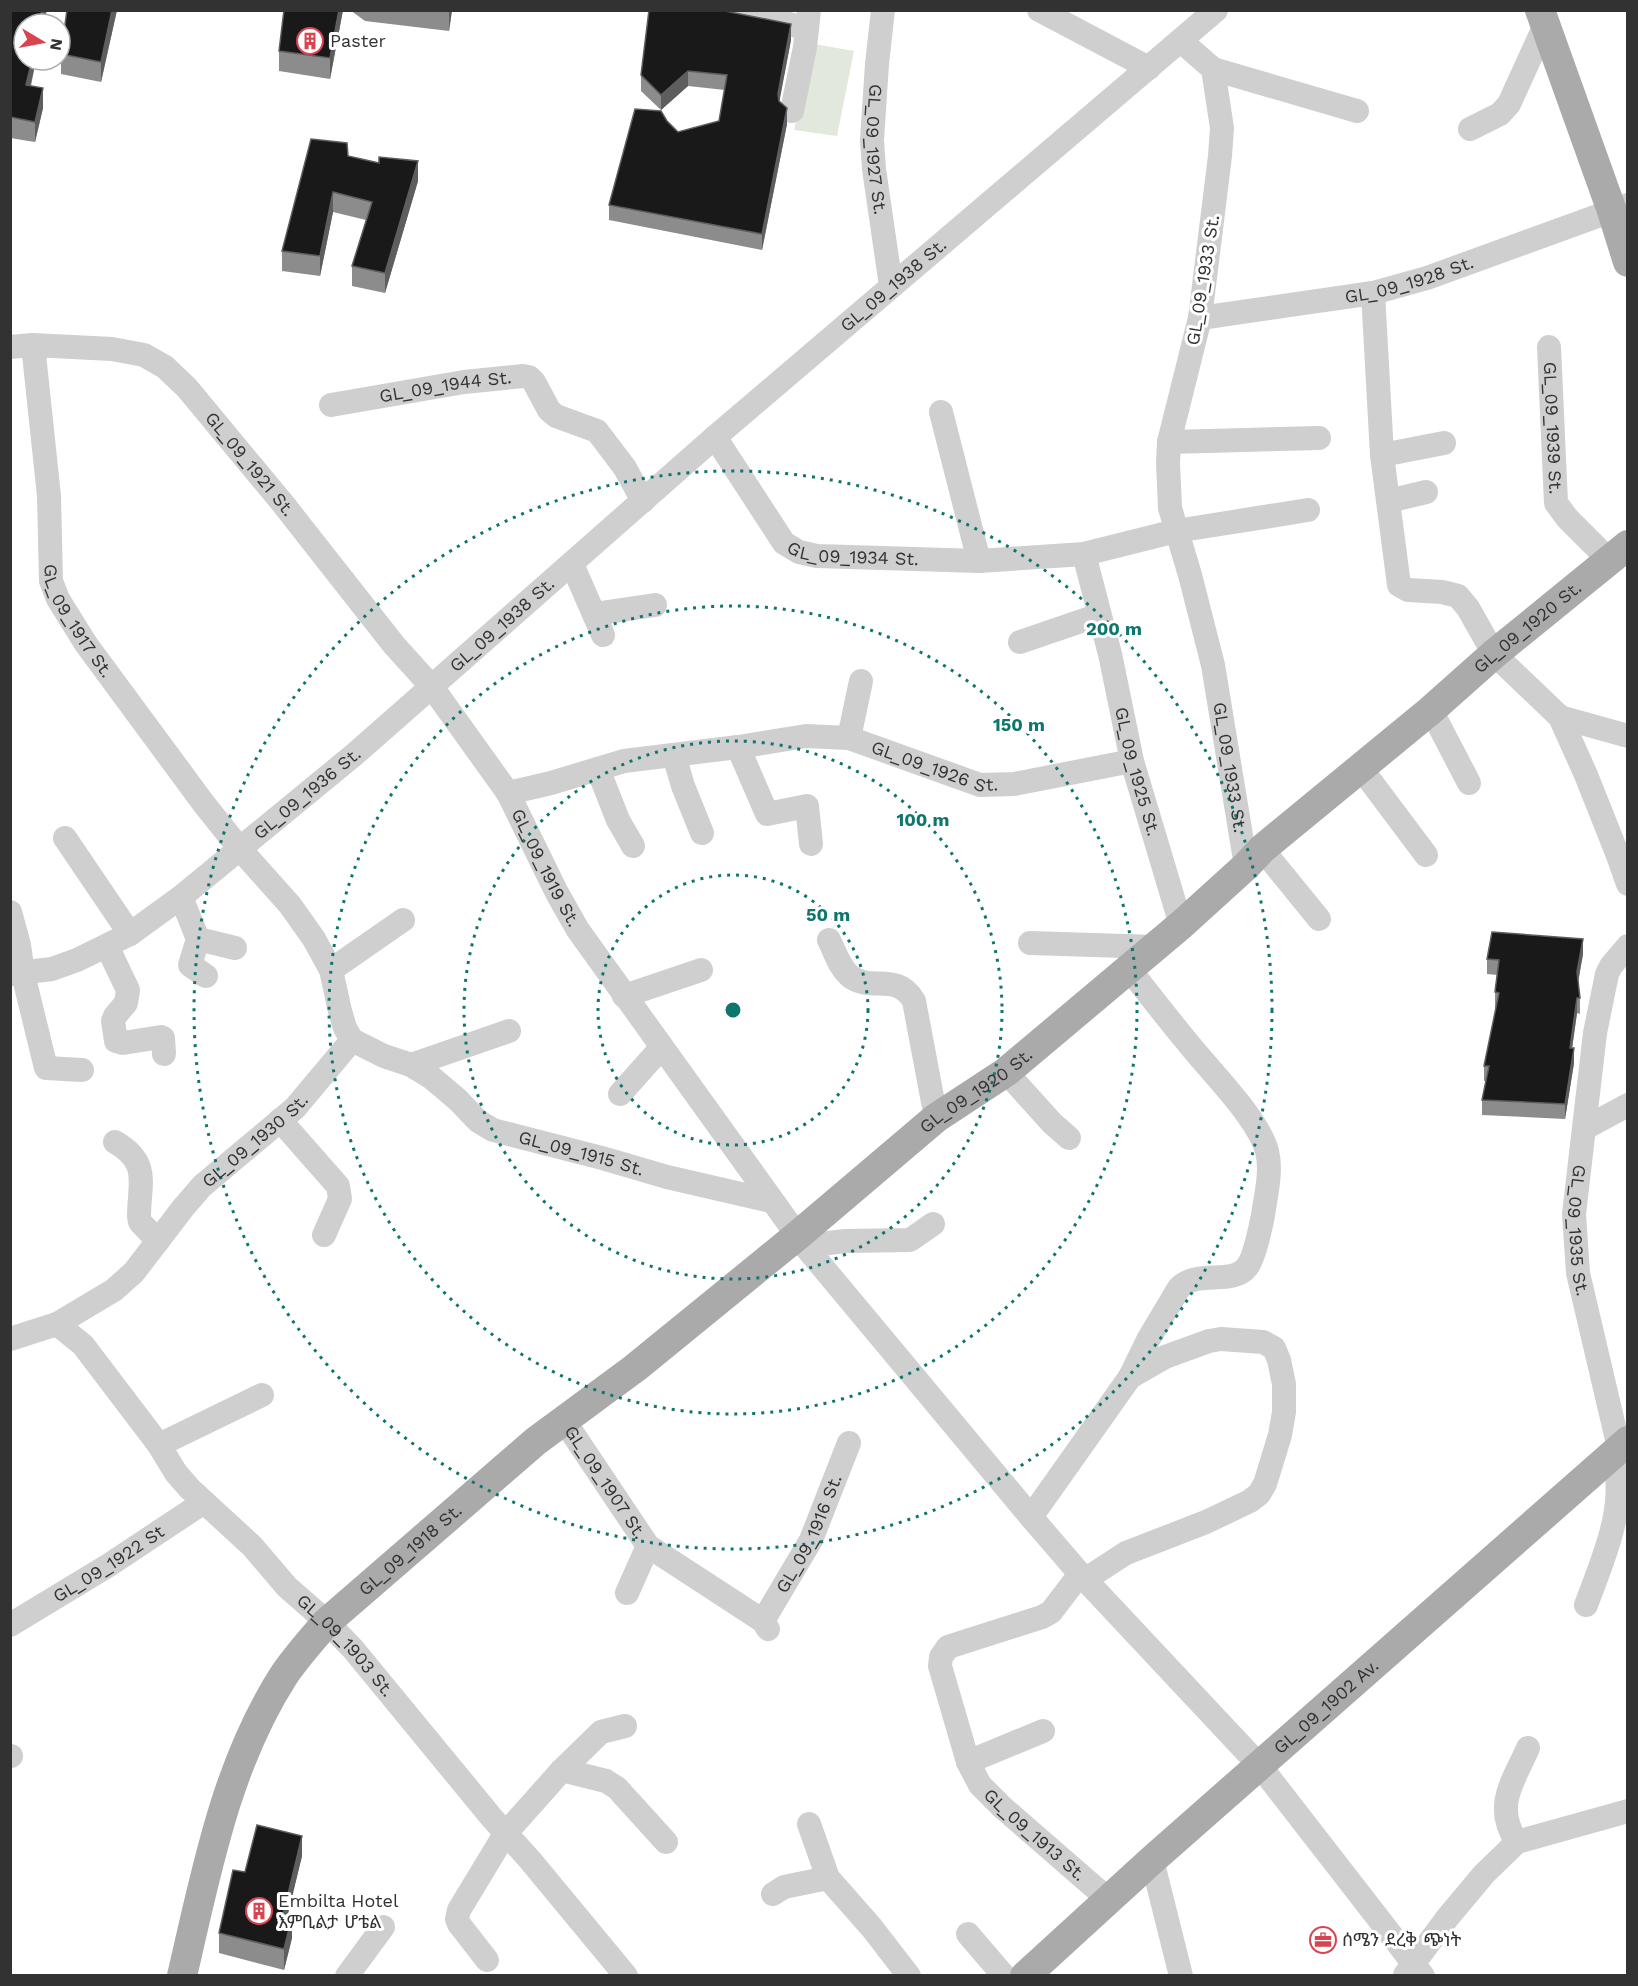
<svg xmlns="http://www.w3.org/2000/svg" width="1638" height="1986" font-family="'Work Sans','Noto Sans Ethiopic',sans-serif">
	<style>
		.pitch { fill: #e2e8dc }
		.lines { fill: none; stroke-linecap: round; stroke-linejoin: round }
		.minor { stroke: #cfcfcf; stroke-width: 24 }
		.major { stroke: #aaa; stroke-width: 30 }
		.wall { fill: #8c8c8c }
		.shaded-wall { fill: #5e5e5e }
		.building { fill: #191919; stroke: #5e5e5e; stroke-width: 1.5 }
		.ring { fill: none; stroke: #0f766e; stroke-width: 3; stroke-dasharray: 3 6 }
		.labels { text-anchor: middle; stroke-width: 6; stroke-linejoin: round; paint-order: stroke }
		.poi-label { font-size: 18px; fill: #323232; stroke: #fff; text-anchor: start }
		.street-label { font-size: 18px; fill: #323232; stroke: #fff }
		.centre { fill: #0f766e; stroke: #fff; stroke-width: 3 }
		.ring-label { font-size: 18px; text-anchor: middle; font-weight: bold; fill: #0f766e; stroke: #fff; stroke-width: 6; stroke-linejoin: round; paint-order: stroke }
	</style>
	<rect width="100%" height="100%" fill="#fff"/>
	<path class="pitch" d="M814 44 854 51 837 136 794 130Z"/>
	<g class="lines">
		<g class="minor">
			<path d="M739 10 807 29"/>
			<path id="s1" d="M883 10 877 64 872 140 874 169 891 286"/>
			<path d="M1039 10 1149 68"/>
			<path id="s2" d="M1181 41 1213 69 1222 128 1220 156 1200 318 1169 442 1168 463 1170 508 1190 575 1213 665 1246 866"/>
			<path d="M1213 69 1357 111"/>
			<path d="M792 111 805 47 809 10"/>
			<path d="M1470 129 1500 114 1509 104 1545 25"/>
			<path d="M1373 293 1382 455 1399 585 1408 590 1442 592 1458 596 1468 608 1494 654 1560 717 1586 775 1617 853 1628 884"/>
			<path id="s3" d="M1200 318 1373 293 1427 278 1628 205"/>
			<path id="s4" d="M33 345 49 496 51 581 58 599 86 644 204 804 240 849 290 905 314 939 331 970 340 1011 345 1028 352 1040 384 1056 411 1065 432 1078 458 1100 478 1121 493 1130 602 1158 667 1177 771 1201"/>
			<path id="s5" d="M10 347 33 345 112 349 144 355 165 367 187 388 284 505 394 645 432 687 508 793 557 893 578 930 805 1246 1031 1517 1080 1574 1260 1766 1423 1976"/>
			<path id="s6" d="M1549 347 1556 503 1567 518 1609 560"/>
			<path id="s7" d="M331 405 464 382 523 376 529 377 534 382 549 410 556 416 597 431 625 468 643 501"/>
			<path d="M941 412 979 561"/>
			<path id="s8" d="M715 437 784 543 799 552 817 556 979 561 1084 554 1176 531 1308 510"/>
			<path d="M1169 442 1319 438"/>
			<path d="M1382 455 1444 443"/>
			<path d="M1389 501 1426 492"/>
			<path id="s9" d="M1084 554 1110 654 1132 761 1181 925"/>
			<path d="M572 564 603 635"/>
			<path d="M594 614 655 605"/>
			<path d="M1020 642 1099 615"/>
			<path d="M1431 710 1469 783"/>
			<path d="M1560 717 1628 736"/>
			<path d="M849 738 861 681"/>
			<path d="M738 747 767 814 807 806 811 844"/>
			<path d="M674 755 683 786 702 833"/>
			<path d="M1360 767 1426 855"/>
			<path d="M598 769 618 820 633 846"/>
			<path id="s10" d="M508 793 551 783 624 761 738 747 806 736 849 738 980 785 1014 784 1132 761"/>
			<path d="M65 838 130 934"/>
			<path d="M1262 849 1319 919"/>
			<path d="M181 897 198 939 190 965 206 976"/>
			<path d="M10 912 19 945 23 974 46 1068 82 1070"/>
			<path d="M198 939 235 948"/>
			<path d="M829 940C835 952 840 969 851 977 873 992 897 972 914 1001L936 1118"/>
			<path d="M1030 943 1156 947"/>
			<path d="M107 946 128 990 126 1003 115 1016 113 1021 116 1041 123 1043 161 1037 163 1038 164 1054"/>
			<path id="s11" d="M1628 946 1611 966 1607 974 1595 1033 1574 1214 1578 1273 1619 1448 1628 1456"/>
			<path d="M331 970 403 920"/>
			<path id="s12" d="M10 974 52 969 77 960 130 934 181 897 355 754 715 437 1216 10"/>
			<path d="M624 996 701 970"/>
			<path d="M411 1065 509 1031"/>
			<path d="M1006 1072 1052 1123 1069 1138"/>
			<path d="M620 1094 661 1048"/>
			<path d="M280 1120 338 1186 340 1199 324 1235"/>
			<path d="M1585 1128 1628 1105"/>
			<path d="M115 1142C151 1163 139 1183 139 1217L140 1222 158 1241"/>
			<path d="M805 1246 845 1241 910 1240 933 1224"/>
			<path id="s13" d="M57 1324 83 1345 159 1445 176 1473 190 1489 252 1546 287 1587 327 1622 353 1649 492 1818 530 1860 626 1976"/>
			<path id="s14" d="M10 1339 57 1324 114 1290 134 1272 183 1208 202 1186 295 1108 352 1040"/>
			<path id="s15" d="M563 1419 648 1546 763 1621 768 1629"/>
			<path d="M159 1445 262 1395"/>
			<path d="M1031 1517 1130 1377 1148 1340 1179 1288C1197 1269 1232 1286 1247 1267 1254 1259 1261 1226 1263 1215 1266 1195 1272 1171 1267 1151 1258 1120 1219 1080 1198 1055 1174 1027 1152 998 1129 969"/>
			<path id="s16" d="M1080 1574 1051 1612 1042 1617 948 1647 941 1657 940 1666 968 1762 980 1785 1002 1807 1109 1900"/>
			<path d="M1086 1579 1126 1553 1206 1522 1250 1501 1259 1494 1265 1484 1280 1435 1284 1412V1384L1279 1360 1274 1348 1263 1342 1221 1339 1209 1341 1165 1357 1130 1377"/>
			<path d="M627 1593 648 1546"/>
			<path d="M1586 1605C1604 1556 1628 1506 1613 1453"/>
			<path id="s17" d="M763 1621 811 1540 849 1443"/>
			<path id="s18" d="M10 1625 109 1565 204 1502"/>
			<path d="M10 1756H11"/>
			<path d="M968 1762 1043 1731"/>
			<path d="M562 1770 606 1781 617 1788 666 1842"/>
			<path d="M809 1824 828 1878 872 1928 909 1976"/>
			<path d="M1517 1842C1493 1807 1513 1782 1528 1748"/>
			<path d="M1152 1860 1181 1976"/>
			<path d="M773 1894 784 1887 828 1878"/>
			<path d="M968 1934 1004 1976"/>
			<path d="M487 1960 459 1924 457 1919 459 1910 505 1834 562 1770 601 1732 625 1726"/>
			<path d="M1405 1975 1448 1917 1484 1874 1517 1842 1628 1811"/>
			<path d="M347 1976 383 1927"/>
		</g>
		<g class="major">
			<path d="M1540 10 1612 211 1628 262"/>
			<path id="s19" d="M182 1976C206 1873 226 1765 284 1675 297 1656 312 1639 327 1622L536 1441 635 1368 797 1236 936 1118 1006 1072 1181 925 1246 866 1262 849 1431 710 1494 654 1628 545"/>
			<path id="s20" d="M1025 1976 1152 1860 1628 1441"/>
		</g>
	</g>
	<g class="wall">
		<path d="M10 10 24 60H36L31 86 43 108 35 142 10 138Z"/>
		<path d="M117 10 101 82 61 74V54Z"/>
		<path d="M343 10 330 79 279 71V51Z"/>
		<path d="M350 10H452L449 31 365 21Z"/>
		<path d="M791 40 779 101 787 124 762 250 609 220V205L667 121 678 132 719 121 725 90 688 86 661 110 641 91V75Z"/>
		<path d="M348 156 418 181 385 293 352 286V266L366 220 333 212 320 276 282 271V251Z"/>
		<path d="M1583 954 1578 982 1580 998V1014L1577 1013 1572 1048 1574 1063 1565 1119 1482 1115V1100L1486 1081H1484V1066L1496 1008H1495V992L1497 975 1487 974V959Z"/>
		<path d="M302 1856 287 1916 292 1938 284 1970 219 1953V1933L245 1872Z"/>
	</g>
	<g class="shaded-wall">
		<path d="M42 10H47L44 24H39Z"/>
		<path d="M112 10H117L101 82V62Z"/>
		<path d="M339 10H343L330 79V58Z"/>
		<path d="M449 10H452L449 31Z"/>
		<path d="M791 24V40L778 109V94Z"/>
		<path d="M32 60H36L26 105V85Z"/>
		<path d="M688 71V86L661 110V95Z"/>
		<path d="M43 88V108L35 142V122Z"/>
		<path d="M787 108V124L762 250V234Z"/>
		<path d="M418 161V181L385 293V273Z"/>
		<path d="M333 192V212L320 276V256Z"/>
		<path d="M1583 939V954L1577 988V972Z"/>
		<path d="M1577 998V1013L1570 1063V1048Z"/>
		<path d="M1574 1048V1063L1565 1119V1104Z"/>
		<path d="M302 1836V1856L283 1935V1915Z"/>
		<path d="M292 1917V1938L284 1970V1949Z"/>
	</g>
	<g class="building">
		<path d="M10 10H42L39 24H24V60H32L26 85 43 88 35 122 10 117Z"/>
		<path d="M67 10H112L101 62 61 54Z"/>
		<path d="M284 10H339L330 58 279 51Z"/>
		<path d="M649 10H720L791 24 778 94 779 101 787 108 762 234 609 205 635 109 661 111 667 121 678 132 719 121 727 75 688 71 661 95 641 75Z"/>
		<path d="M311 139 347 143 348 156 379 163V157L418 161 385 273 352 266 372 202 333 192 320 256 282 251Z"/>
		<path d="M1492 932 1583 939 1577 972 1580 998H1577L1570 1048H1574L1565 1104 1482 1100 1489 1066H1484L1499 993 1495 992 1499 960 1487 959Z"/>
		<path d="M257 1825 302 1836 283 1915 292 1917 284 1949 219 1933 233 1870 245 1872Z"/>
	</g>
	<g class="ring">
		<circle cx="733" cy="1010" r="135"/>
		<circle cx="733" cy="1010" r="269"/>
		<circle cx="733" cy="1010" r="404"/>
		<circle cx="733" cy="1010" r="539"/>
	</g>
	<defs>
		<symbol id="building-ring" viewBox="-11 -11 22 22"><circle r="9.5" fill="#fff" stroke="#d84551" stroke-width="1.5"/><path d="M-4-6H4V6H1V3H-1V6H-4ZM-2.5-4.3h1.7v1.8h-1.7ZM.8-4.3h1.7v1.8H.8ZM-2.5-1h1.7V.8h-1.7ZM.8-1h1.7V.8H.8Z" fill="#d84551"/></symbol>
		<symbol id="office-ring" viewBox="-11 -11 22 22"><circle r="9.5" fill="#fff" stroke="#d84551" stroke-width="1.5"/><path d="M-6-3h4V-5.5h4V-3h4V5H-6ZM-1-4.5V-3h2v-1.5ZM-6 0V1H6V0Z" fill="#d84551"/></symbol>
	</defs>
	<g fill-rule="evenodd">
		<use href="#building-ring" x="295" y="26" width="30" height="30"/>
		<use href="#building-ring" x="244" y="1896" width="30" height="30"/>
		<use href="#office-ring" x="1308" y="1925" width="30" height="30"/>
	</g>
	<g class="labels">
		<g class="poi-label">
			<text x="330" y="47">Paster</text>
			<text x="278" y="1907">Embilta Hotel<tspan x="278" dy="21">እምቢልታ ሆቴል</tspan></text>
			<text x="1342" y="1946">ሰሜን ደረቅ ጭነት</text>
		</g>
		<g class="street-label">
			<text dy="6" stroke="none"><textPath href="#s1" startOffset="140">GL_09_1927 St.</textPath></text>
			<text dy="6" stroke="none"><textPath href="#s3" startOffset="213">GL_09_1928 St.</textPath></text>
			<text transform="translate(1203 280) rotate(-81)" y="6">GL_09_1933 St.</text>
			<text dy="6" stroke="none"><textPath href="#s12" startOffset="1130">GL_09_1938 St.</textPath></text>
			<text dy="6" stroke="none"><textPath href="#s7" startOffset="116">GL_09_1944 St.</textPath></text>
			<text dy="6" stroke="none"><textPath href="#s6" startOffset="81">GL_09_1939 St.</textPath></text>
			<text dy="6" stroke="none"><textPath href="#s5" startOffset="288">GL_09_1921 St.</textPath></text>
			<text dy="6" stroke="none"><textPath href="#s8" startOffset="198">GL_09_1934 St.</textPath></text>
			<text dy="6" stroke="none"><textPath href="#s4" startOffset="284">GL_09_1917 St.</textPath></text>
			<text dy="6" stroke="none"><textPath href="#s12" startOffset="612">GL_09_1938 St.</textPath></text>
			<text dy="6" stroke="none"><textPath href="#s19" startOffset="1948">GL_09_1920 St.</textPath></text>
			<text dy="6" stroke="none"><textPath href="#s10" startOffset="438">GL_09_1926 St.</textPath></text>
			<text dy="6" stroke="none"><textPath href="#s2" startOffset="754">GL_09_1933 St.</textPath></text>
			<text dy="6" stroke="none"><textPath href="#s9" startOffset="224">GL_09_1925 St.</textPath></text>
			<text dy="6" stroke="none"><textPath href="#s12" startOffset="354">GL_09_1936 St.</textPath></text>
			<text dy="6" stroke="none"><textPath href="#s5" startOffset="790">GL_09_1919 St.</textPath></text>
			<text dy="6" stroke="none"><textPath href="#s19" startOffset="1227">GL_09_1920 St.</textPath></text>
			<text dy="6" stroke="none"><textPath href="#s14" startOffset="322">GL_09_1930 St.</textPath></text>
			<text dy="6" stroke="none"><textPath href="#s4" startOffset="1052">GL_09_1915 St.</textPath></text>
			<text dy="6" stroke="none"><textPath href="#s11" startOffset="294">GL_09_1935 St.</textPath></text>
			<text dy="6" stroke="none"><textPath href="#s15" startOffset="76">GL_09_1907 St.</textPath></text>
			<text dy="6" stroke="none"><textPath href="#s17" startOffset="99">GL_09_1916 St.</textPath></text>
			<text dy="6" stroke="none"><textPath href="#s19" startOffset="498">GL_09_1918 St.</textPath></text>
			<text dy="6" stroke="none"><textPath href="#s18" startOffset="116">GL_09_1922 St</textPath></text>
			<text dy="6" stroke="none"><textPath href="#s13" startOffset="434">GL_09_1903 St.</textPath></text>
			<text dy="6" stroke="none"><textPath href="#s20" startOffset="404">GL_09_1902 Av.</textPath></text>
			<text dy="6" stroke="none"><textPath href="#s16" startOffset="378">GL_09_1913 St.</textPath></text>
		</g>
	</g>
	<circle cx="733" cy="1010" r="9" class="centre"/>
	<g class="ring-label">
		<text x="1114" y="635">200 m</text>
		<text x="1019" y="731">150 m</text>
		<text x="923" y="826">100 m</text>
		<text x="828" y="921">50 m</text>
	</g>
	<rect width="1638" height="1986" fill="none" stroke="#323232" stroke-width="24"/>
	<g transform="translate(42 42) rotate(100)"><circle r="28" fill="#ffffff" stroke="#adadad" stroke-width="1.5"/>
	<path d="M0-4.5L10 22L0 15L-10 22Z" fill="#d84551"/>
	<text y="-9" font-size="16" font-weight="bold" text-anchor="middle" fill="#323232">N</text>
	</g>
</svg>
